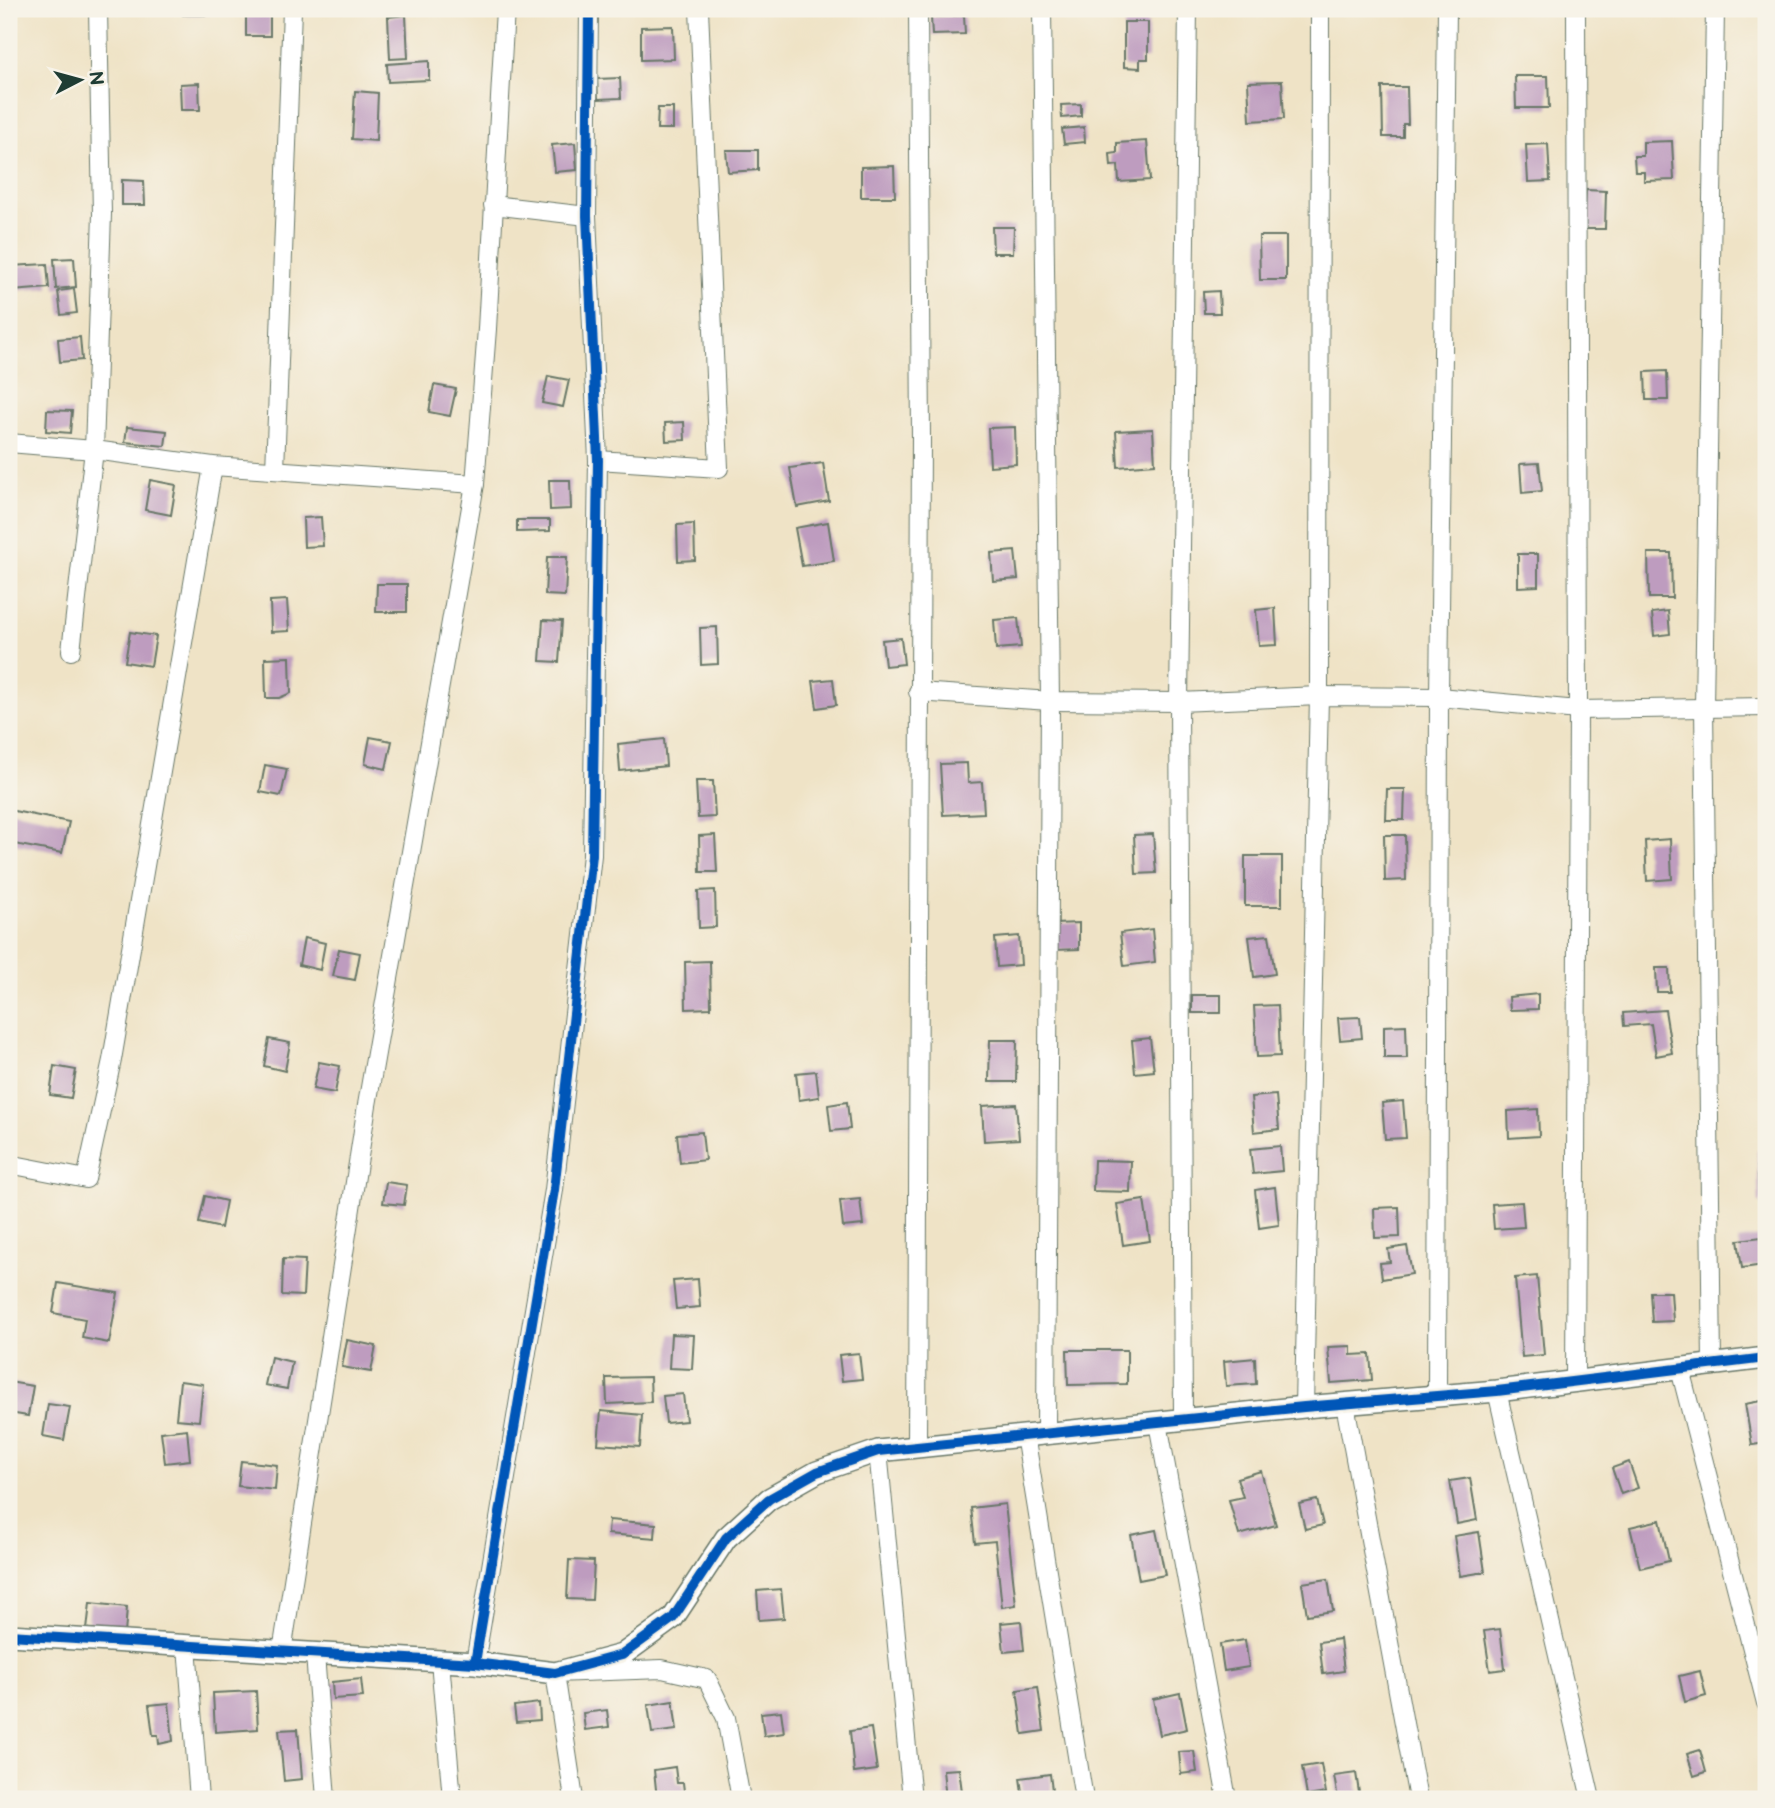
<svg xmlns="http://www.w3.org/2000/svg" width="1775" height="1808" font-family="'Balsamiq Sans',sans-serif">
	<style>
		.building { fill: #be9cbf }
		.lines { fill: none; stroke-linecap: round; stroke-linejoin: round }
		.minor-casing { stroke: #687767; stroke-width: 20 }
		.tertiary-casing { stroke: #687767; stroke-width: 24 }
		.minor { stroke: #fff; stroke-width: 18 }
		.tertiary { stroke: #fff; stroke-width: 21 }
		.cycleway-casing { stroke: #f7f3e8; stroke-width: 15 }
		.cycleway { stroke: #0057b8; stroke-width: 10 }
	</style>
	<rect width="100%" height="100%" fill="#f7f3e8"/>
	<filter id="ink" filterUnits="userSpaceOnUse"><feTurbulence type="fractalNoise" baseFrequency=".0143" numOctaves="2"/><feDisplacementMap in="SourceGraphic" scale="14" xChannelSelector="R" yChannelSelector="G"/><feConvolveMatrix kernelMatrix="1 2 1 2 8 2 1 2 1" color-interpolation-filters="sRGB"/></filter>
	<filter id="wash" filterUnits="userSpaceOnUse"><feTurbulence type="fractalNoise" baseFrequency=".00686" numOctaves="4" result="noise"/><feDisplacementMap in="SourceGraphic" scale="28" xChannelSelector="R" yChannelSelector="G"/><feGaussianBlur stdDeviation="1.57" result="paint"/><feColorMatrix in="noise" values="0 0 0 0 0 0 0 0 0 0 0 0 0 0 0 0 0 1.4 0 .05"/><feComposite in="paint" operator="in"/></filter>
	<g filter="url(#wash)">
		<rect width="100%" height="100%" fill="#efe3c6"/>
		<g id="blocks">
			<g class="building">
				<rect x="183" y="9" width="26" height="6"/>
				<rect x="246" y="9" width="24" height="27"/>
				<path d="M406 15 408 58 390 59 388 17Z"/>
				<path d="M964 15 965 34 932 35 931 17Z"/>
				<path d="M1124 22H1148V59H1140V68L1124 67Z"/>
				<path d="M673 26 674 59 641 60V27Z"/>
				<path d="M429 61V80L388 82 387 64Z"/>
				<path d="M1515 76H1548L1549 108H1516Z"/>
				<path d="M620 78 621 98 598 99 597 79Z"/>
				<path d="M1282 81 1284 119 1250 121 1248 82Z"/>
				<path d="M199 83 200 110H181L180 84Z"/>
				<path d="M1382 87H1407L1408 124H1403V137H1383Z"/>
				<path d="M355 91 378 93 376 141 352 139Z"/>
				<path d="M1081 104V116L1062 118 1061 105Z"/>
				<path d="M658 108H673V129H657Z"/>
				<path d="M1084 127 1085 142 1064 144 1062 129Z"/>
				<path d="M1147 141 1150 180 1119 182 1118 165 1111 166 1110 154 1117 153V143Z"/>
				<path d="M1672 141 1674 180 1644 181V172H1635L1634 156H1643V142Z"/>
				<path d="M575 143 577 170 555 172 552 145Z"/>
				<path d="M1548 144 1550 181 1528 182 1526 145Z"/>
				<path d="M726 150H758V170L728 172Z"/>
				<path d="M894 166 895 197H861V167Z"/>
				<path d="M122 180 144 181 145 205H122Z"/>
				<path d="M1586 190 1606 191 1605 229H1584Z"/>
				<path d="M992 227H1014L1013 253H993Z"/>
				<path d="M1259 236H1286V280H1260Z"/>
				<path d="M74 258 76 287 56 289 54 259Z"/>
				<path d="M47 264 49 288 12 291 10 266Z"/>
				<path d="M74 289 77 313 61 315 58 291Z"/>
				<path d="M1219 291 1220 313H1204L1203 292Z"/>
				<path d="M80 337 82 360 60 362 58 339Z"/>
				<path d="M1667 371 1668 400H1646L1645 372Z"/>
				<path d="M548 376 569 380 563 407 542 403Z"/>
				<path d="M434 385 456 389 450 416 429 412Z"/>
				<path d="M47 410 72 411 70 433 46 431Z"/>
				<path d="M684 422 685 440 666 441 665 423Z"/>
				<path d="M127 427 167 431 165 446 125 442Z"/>
				<path d="M1015 427 1016 464 990 466 988 428Z"/>
				<path d="M1153 429 1155 464 1118 467 1116 431Z"/>
				<path d="M823 463 829 501 797 507 790 468Z"/>
				<path d="M1539 463 1542 491 1522 493 1520 464Z"/>
				<path d="M150 480 176 485 171 515 145 510Z"/>
				<path d="M549 480H570L571 509 550 510Z"/>
				<path d="M321 517 323 546 304 547 303 518Z"/>
				<path d="M517 520H550V531L517 532Z"/>
				<path d="M828 522 834 561 802 566 795 528Z"/>
				<path d="M694 524 695 560 678 561 677 525Z"/>
				<path d="M1015 551 1018 579 993 581 991 553Z"/>
				<path d="M1648 553H1671L1672 598H1649Z"/>
				<path d="M1518 554H1538V586L1518 587Z"/>
				<path d="M547 557H567L565 596 545 595Z"/>
				<path d="M377 584H407V612H376Z"/>
				<path d="M287 600 289 631 271 632 270 601Z"/>
				<path d="M1275 608 1277 645 1259 646 1256 610Z"/>
				<path d="M1668 611 1670 634 1654 636 1652 613Z"/>
				<path d="M1018 618 1021 647 996 649 994 620Z"/>
				<path d="M543 620 562 621 559 662 540 661Z"/>
				<path d="M717 627 718 664 701 665 700 628Z"/>
				<path d="M130 632 156 636 151 666 125 662Z"/>
				<path d="M901 638 904 664 885 666 882 640Z"/>
				<path d="M290 657 291 693 279 698H266L265 658Z"/>
				<path d="M833 679 836 705 817 708 813 681Z"/>
				<path d="M370 737 392 741 386 769 365 764Z"/>
				<path d="M664 739 666 766 620 771 618 744Z"/>
				<path d="M967 763 968 783 982 782 984 813 943 815 940 764Z"/>
				<path d="M265 765 287 769 281 796 260 792Z"/>
				<path d="M696 781H713L715 817 698 818Z"/>
				<path d="M1387 789H1405L1404 820H1386Z"/>
				<path d="M9 810 69 822 62 853 9 843Z"/>
				<path d="M1153 834 1156 873 1136 874 1134 835Z"/>
				<path d="M715 835 717 872H700L699 836Z"/>
				<path d="M1384 835H1405L1406 880 1385 881Z"/>
				<path d="M1670 839 1672 879 1647 881 1645 841Z"/>
				<rect x="1245" y="856" width="37" height="50"/>
				<path d="M715 890 716 927 699 928 698 891Z"/>
				<path d="M1079 923V949L1055 950 1054 924Z"/>
				<path d="M1152 929 1155 962 1124 966 1120 933Z"/>
				<path d="M1269 935 1275 974 1254 977 1249 937Z"/>
				<path d="M1019 936 1021 965 997 967 995 938Z"/>
				<path d="M304 938 325 943 320 970 299 965Z"/>
				<path d="M339 949 360 953 355 980 333 976Z"/>
				<path d="M710 961 711 1008 686 1009 685 962Z"/>
				<path d="M1656 968H1669L1670 992H1657Z"/>
				<path d="M1538 994V1009L1510 1010 1509 997Z"/>
				<rect x="1192" y="995" width="29" height="18"/>
				<path d="M1278 1005 1280 1056 1257 1057 1254 1006Z"/>
				<path d="M1665 1010 1672 1053 1656 1056 1651 1024 1624 1026 1623 1013Z"/>
				<path d="M1360 1017 1362 1038 1340 1040 1338 1018Z"/>
				<path d="M1406 1025 1407 1058H1384V1026Z"/>
				<path d="M1150 1038 1154 1071 1135 1073 1132 1040Z"/>
				<path d="M269 1039 290 1043 285 1071 264 1066Z"/>
				<path d="M990 1040H1017L1016 1082H989Z"/>
				<path d="M319 1062 340 1066 335 1093 313 1089Z"/>
				<path d="M54 1066 76 1070 71 1098 50 1095Z"/>
				<path d="M816 1071 819 1097 799 1100 796 1073Z"/>
				<path d="M1276 1095 1279 1129 1254 1132 1251 1097Z"/>
				<path d="M1403 1101 1406 1138 1385 1139 1382 1103Z"/>
				<path d="M847 1102 850 1129 831 1131 828 1105Z"/>
				<path d="M1016 1104 1019 1139 984 1141 982 1106Z"/>
				<path d="M1538 1109 1539 1136 1509 1138 1508 1111Z"/>
				<path d="M702 1132 705 1160 680 1163 677 1134Z"/>
				<path d="M1280 1146 1282 1171 1253 1174 1250 1149Z"/>
				<path d="M1766 1150V1203H1759L1757 1151Z"/>
				<path d="M1094 1160 1131 1161 1130 1192 1093 1191Z"/>
				<path d="M386 1182 407 1185 404 1205 383 1203Z"/>
				<path d="M1275 1187 1279 1225 1259 1228 1255 1190Z"/>
				<path d="M205 1196 226 1201 221 1228 199 1223Z"/>
				<path d="M860 1199 863 1225 843 1227 840 1201Z"/>
				<path d="M1144 1200 1150 1241 1123 1245 1117 1204Z"/>
				<path d="M1522 1202 1524 1227 1494 1229 1492 1204Z"/>
				<path d="M1399 1207 1400 1237 1375 1238 1374 1208Z"/>
				<path d="M1761 1237 1764 1265 1742 1268 1738 1240Z"/>
				<path d="M1407 1246 1412 1274 1382 1279 1380 1263 1390 1262 1388 1249Z"/>
				<path d="M283 1259 305 1260 303 1296 282 1295Z"/>
				<path d="M1537 1276 1544 1355 1522 1357 1515 1278Z"/>
				<path d="M698 1279 700 1307 676 1309 673 1281Z"/>
				<path d="M58 1283 118 1293 109 1343 82 1338 85 1319 53 1313Z"/>
				<path d="M1650 1292H1671L1673 1321 1652 1322Z"/>
				<path d="M671 1334 694 1335 692 1369 669 1368Z"/>
				<path d="M347 1340 376 1346 371 1372 342 1367Z"/>
				<path d="M1351 1346V1355L1370 1354 1372 1380 1331 1383 1328 1347Z"/>
				<path d="M1067 1350H1127V1384L1068 1385Z"/>
				<path d="M859 1353 862 1379 842 1381 839 1355Z"/>
				<path d="M271 1357 292 1362 287 1389 265 1385Z"/>
				<path d="M1255 1358 1256 1384 1226 1386 1224 1361Z"/>
				<path d="M650 1377 651 1402 607 1404 606 1378Z"/>
				<path d="M180 1381 203 1384 199 1421 176 1419Z"/>
				<path d="M9 1382 33 1386 28 1416 9 1413Z"/>
				<path d="M683 1394 686 1421 666 1423 663 1396Z"/>
				<path d="M1766 1400V1443L1752 1445 1745 1404Z"/>
				<path d="M48 1404 70 1407 64 1440 43 1436Z"/>
				<path d="M601 1411 642 1415 640 1447 598 1444Z"/>
				<path d="M187 1429 190 1460 165 1463 161 1432Z"/>
				<path d="M241 1461 277 1465 275 1490 238 1486Z"/>
				<path d="M1629 1462 1638 1488 1621 1494 1612 1468Z"/>
				<path d="M1261 1471 1276 1525 1239 1535 1229 1500 1243 1497 1237 1478Z"/>
				<path d="M1470 1478 1477 1520 1457 1524 1450 1481Z"/>
				<path d="M1317 1500 1323 1525 1305 1529 1299 1504Z"/>
				<path d="M1005 1504 1016 1605 1002 1607 995 1541 975 1543 971 1508Z"/>
				<path d="M609 1520 656 1524 655 1538 608 1534Z"/>
				<path d="M1660 1520 1669 1561 1640 1568 1630 1527Z"/>
				<path d="M1156 1530 1165 1575 1139 1580 1131 1535Z"/>
				<path d="M1479 1532 1485 1572 1460 1576 1454 1536Z"/>
				<path d="M569 1560 594 1561 592 1600 567 1599Z"/>
				<path d="M1328 1579 1333 1611 1307 1615 1302 1583Z"/>
				<path d="M781 1589 784 1618 759 1620 757 1591Z"/>
				<path d="M90 1603 127 1607 125 1634 87 1630Z"/>
				<path d="M1021 1621 1024 1650 1004 1652 1001 1623Z"/>
				<path d="M1500 1629 1505 1669 1490 1671 1484 1631Z"/>
				<path d="M1340 1639 1344 1671 1323 1674 1319 1642Z"/>
				<path d="M1245 1640 1249 1667 1224 1671 1220 1644Z"/>
				<path d="M1700 1671 1706 1696 1685 1702 1679 1676Z"/>
				<path d="M361 1679 363 1697 333 1699 332 1682Z"/>
				<path d="M1038 1687 1044 1731 1023 1734 1017 1690Z"/>
				<path d="M256 1691 258 1729 215 1732 213 1693Z"/>
				<path d="M1180 1693 1187 1729 1160 1735 1153 1699Z"/>
				<path d="M673 1701 677 1730 652 1733 648 1705Z"/>
				<path d="M169 1703 173 1741 159 1744 158 1735H153L149 1705Z"/>
				<path d="M539 1703 540 1720 516 1722 514 1706Z"/>
				<path d="M607 1710 609 1727 585 1730 583 1713Z"/>
				<path d="M781 1711 784 1733 764 1736 761 1713Z"/>
				<path d="M871 1728 877 1770 854 1773 850 1731Z"/>
				<path d="M298 1729 302 1779 284 1781 279 1730Z"/>
				<path d="M1700 1750 1706 1772 1694 1776 1687 1754Z"/>
				<path d="M1194 1751 1197 1772 1181 1774 1179 1752Z"/>
				<path d="M1321 1764 1326 1793 1307 1796 1302 1767Z"/>
				<path d="M675 1767 677 1783H683L685 1799H657L654 1770Z"/>
				<path d="M959 1769 963 1799H946L943 1770Z"/>
				<path d="M1356 1773 1360 1799H1338L1334 1776Z"/>
				<path d="M1050 1774 1053 1799H1023L1020 1778Z"/>
			</g>
		</g>
	</g>
	<g filter="url(#ink)">
		<use href="#blocks" fill-opacity="0" stroke="#687767" stroke-width="2"/>
		<g class="lines">
			<defs>
				<g id="minor">
					<path d="M1042 9 1050 701 1046 1433"/>
					<path d="M493 205 587 216"/>
					<path d="M9 443 94 450 213 466 475 484"/>
					<path d="M598 460 719 468 699 9"/>
					<path d="M275 470 292 9"/>
					<path d="M71 651 94 450 102 214 98 9"/>
					<path d="M918 692 1050 701 1179 702 1319 696 1439 697 1578 710 1766 707"/>
					<path d="M9 1164 86 1179 112 1060 213 466"/>
					<path d="M1712 1364 1704 707 1715 9"/>
					<path d="M1680 1369 1766 1703"/>
					<path d="M1575 1382 1578 710 1576 9"/>
					<path d="M1497 1391 1591 1799"/>
					<path d="M1437 1397 1439 697 1447 9"/>
					<path d="M1345 1404 1418 1799"/>
					<path d="M1304 1407 1319 696 1320 9"/>
					<path d="M1183 1419 1179 702 1188 9"/>
					<path d="M1158 1423 1227 1799"/>
					<path d="M1025 1435 1084 1799"/>
					<path d="M917 1447 921 437 918 9"/>
					<path d="M878 1451 912 1799"/>
					<path d="M187 1646 199 1799"/>
					<path d="M282 1652 367 1105 475 484 487 329 505 9"/>
					<path d="M315 1654 326 1799"/>
					<path d="M440 1661 452 1799"/>
					<path d="M475 1663 554 1190 592 855 598 460 587 216 589 9"/>
					<path d="M574 1799 555 1673 662 1669 707 1679 726 1718 741 1799"/>
				</g>
				<path id="tertiary" d="M9 1635 475 1663 555 1673 622 1655 673 1618 726 1538 769 1499 817 1472 878 1451 1304 1407 1497 1391 1766 1358"/>
			</defs>
			<use href="#minor" class="minor-casing"/>
			<use href="#tertiary" class="tertiary-casing"/>
			<use href="#minor" class="minor"/>
			<use href="#tertiary" class="tertiary"/>
			<defs>
				<g id="cycleway">
					<path d="M9 1635 475 1663 555 1673 622 1655 673 1618 726 1538 769 1499 817 1472 878 1451 1304 1407 1497 1391 1766 1358"/>
					<path d="M475 1663 554 1190 592 855 598 460 587 216 589 9"/>
				</g>
			</defs>
			<use href="#cycleway" class="cycleway-casing"/>
			<use href="#cycleway" class="cycleway"/>
		</g>
	</g>
	<rect width="1775" height="1808" fill="none" stroke="#f7f3e8" stroke-width="35"/>
	<g transform="translate(80 80) rotate(84)" stroke="#f7f3e8" stroke-width="5" paint-order="stroke">
	<path d="M0-5L12 26L0 18L-12 26Z" fill="#1f3d34"/>
	<text y="-10" font-size="19" font-weight="bold" text-anchor="middle" fill="#1f3d34">N</text>
	</g>
</svg>
